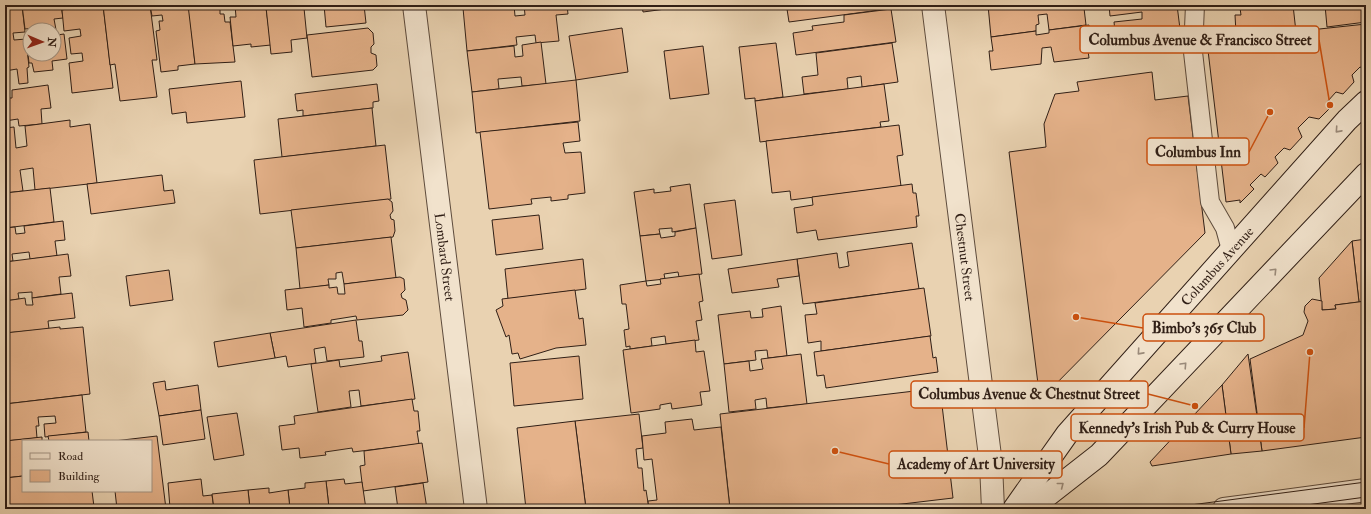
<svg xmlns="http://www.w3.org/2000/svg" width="1371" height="514" font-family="'IM FELL Double Pica',serif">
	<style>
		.building { fill: #e5b28a; stroke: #301f16 }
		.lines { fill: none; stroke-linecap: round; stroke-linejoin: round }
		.lane-casing { stroke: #5e4c3d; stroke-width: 20 }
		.street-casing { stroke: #5e4c3d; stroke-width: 24 }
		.secondary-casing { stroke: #301f16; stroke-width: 24 }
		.lane { stroke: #f1e2cc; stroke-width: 18 }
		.street { stroke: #f1e2cc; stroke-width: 22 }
		.secondary { stroke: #f1e2cc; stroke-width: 22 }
		.tram { stroke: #301f16; stroke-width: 1 }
		.oneway { stroke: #9a8a7a }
		.labels { text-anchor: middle; stroke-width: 4; stroke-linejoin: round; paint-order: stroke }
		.street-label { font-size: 14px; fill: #301f16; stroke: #f1e2cc }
		.leader { fill: none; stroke: #cc500e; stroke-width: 1.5 }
		.callout-dot { fill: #cc500e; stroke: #f1e2cc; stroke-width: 1.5 }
		.callout { fill: #f1e2cc; stroke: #cc500e; stroke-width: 1.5 }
		.callout-label { font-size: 15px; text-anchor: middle; font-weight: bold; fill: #301f16 }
	</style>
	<rect width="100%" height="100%" fill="#e9d2b1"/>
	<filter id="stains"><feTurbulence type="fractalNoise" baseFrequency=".005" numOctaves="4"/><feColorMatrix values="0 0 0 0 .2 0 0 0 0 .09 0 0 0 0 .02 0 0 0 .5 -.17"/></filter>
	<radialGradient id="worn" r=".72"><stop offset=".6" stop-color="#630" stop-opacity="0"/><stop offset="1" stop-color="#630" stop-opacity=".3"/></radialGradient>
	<g class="building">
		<path d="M5 5H22L25 32 13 33 14 40 26 39 29 67 27 68 28 83 19 84 17 69 5 71Z"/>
		<path d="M22 5H61L63 18 54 19 57 35 64 34 67 59 52 61 53 70 34 72 32 63H29L26 36H30V54H54V30H36L35 28 25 29Z"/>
		<path d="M67 5H103L113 88 72 93 69 63 83 61 82 53 71 54 69 38 81 36 80 29 64 31 62 10 67 9Z"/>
		<path d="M103 5H150L157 60H152L157 97 120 101 115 64 110 65Z"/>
		<path d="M150 5H189L195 64 178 66V70L161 72 156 31 160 30 159 21H163L162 15 152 16Z"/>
		<path d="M188 5H227L228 7 220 8V14H224L225 22H230L235 62 195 64Z"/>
		<path d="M235 5H261V8H266L271 45 251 47V44L233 46 230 17H236Z"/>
		<path d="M282 5H299L300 9 304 8 307 38 291 40 292 52 271 54 266 7Z"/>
		<path d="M324 5H364L366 23 326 27Z"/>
		<path d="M494 5H514L515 16 525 15 524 5H567L568 14 556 15 559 41 536 43 535 35 516 37 517 45 467 51 463 8Z"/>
		<path d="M642 5H657L658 10 643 12Z"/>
		<path d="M657 5H695L658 10Z"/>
		<path d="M800 5H895V8L789 22 787 9 800 8Z"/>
		<path d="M988 5H1087V7L1084 8 1086 25 1049 30 1047 14 1038 15 1039 24 1036 25V31L991 37Z"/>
		<path d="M1109 5H1177L1182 45 1142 50 1141 47 1117 50 1114 22 1142 19V12L1110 16Z"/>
		<path d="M1226 5H1266L1227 9Z"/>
		<path d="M1266 5H1293L1296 32 1243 38V32L1236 33 1235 15H1241L1240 8Z"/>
		<path d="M1325 5H1366V22L1327 27Z"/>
		<path d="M891 9 896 42 796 55 793 33 813 30 812 26 844 22V15Z"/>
		<path d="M1366 24V69L1360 67 1352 75 1354 82 1343 94 1336 92 1327 102 1330 108 1319 119 1309 117 1298 128 1302 137 1290 150 1284 148 1275 157 1278 163 1265 177 1261 174 1250 185 1254 189 1240 203V200L1226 202 1207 42 1256 37 1257 46 1311 40 1310 30Z"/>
		<path d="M1089 25 1091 42 1087 43 1089 58 1054 62 1051 47 1042 48 1041 64 991 70 989 51H993L991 37 1036 31V35L1049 33V30Z"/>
		<path d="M368 28 373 33 374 44 371 47V53L376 55 377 66 373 70 312 77 307 35Z"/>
		<path d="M622 28 628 72 576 80 569 36Z"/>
		<path d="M541 42 546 84 522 86 521 77 498 79 499 89 472 92 467 51 514 46 515 57 523 56 522 45Z"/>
		<path d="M776 43 783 97 755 101V98L745 99 739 47Z"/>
		<path d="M892 43 898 82 862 87 861 76 847 78 848 89 804 94 802 77 818 75 816 53Z"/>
		<path d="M703 46 709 94 670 99 664 51Z"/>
		<path d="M1152 72 1155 100 1188 96 1205 233 1040 400 1009 152 1046 147 1044 124 1055 94 1079 91 1077 82Z"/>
		<path d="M576 80 580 121 476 133 472 92Z"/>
		<path d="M241 81 245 117 187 123 186 112 172 114 169 89Z"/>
		<path d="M377 84 379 101 373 102V108L303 116V110L297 111 295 94Z"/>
		<path d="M884 84 889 121 880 122 881 127 760 142 755 101Z"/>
		<path d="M48 85 51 108 41 109 42 124 19 126 18 119 5 121V98H12V90Z"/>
		<path d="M372 108 376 146 282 157 278 119Z"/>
		<path d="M70 120V127L90 124 97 183 35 190 33 168 20 170 23 191 5 193V128L14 127 16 148 27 146 25 126Z"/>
		<path d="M578 122 580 141 563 143 565 153 581 152 585 193 568 195V199L551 201V197L531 199 532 204 489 209 480 132Z"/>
		<path d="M899 125 903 155 897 156 901 186 791 200 790 191 772 193 766 141Z"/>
		<path d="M385 145 391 199 260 214 254 160Z"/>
		<path d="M162 175 164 191 173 190 175 203 91 214 87 184Z"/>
		<path d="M690 184 696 228 672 232V228L659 229 660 234 640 236 634 192 654 189V193L671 191 670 187Z"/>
		<path d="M912 184 913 193H916L919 216H916L917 227 818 240 816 230 797 233 794 208 813 205 812 197Z"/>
		<path d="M50 188 54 222 5 228V193Z"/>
		<path d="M388 199 392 202 393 211 390 215 391 219 394 220 395 231 393 237 296 248 291 210Z"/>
		<path d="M735 200 742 255 712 259 704 204Z"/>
		<path d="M539 215 543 249 496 255 492 220Z"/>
		<path d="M63 221 65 240 55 241 57 256 30 259 29 252 12 254 13 261 5 262V228L15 227 16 234 25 233 24 226Z"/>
		<path d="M696 228 702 274 679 277 678 272 664 274 665 279 646 281 640 236 660 234 661 238 675 236V232Z"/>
		<path d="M391 237 396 278 344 284 342 272 336 273V279H328L329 285 300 289 296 248Z"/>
		<path d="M1366 239V301L1359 302 1352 241Z"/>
		<path d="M1352 241 1359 302 1335 305 1336 309 1322 310 1319 278Z"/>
		<path d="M912 243 919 289 803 304 797 259 837 253 839 268 849 266 847 252Z"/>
		<path d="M68 254 71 276 59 277 61 294 32 298V292L18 293 19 299 5 301V262Z"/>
		<path d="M583 259 586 289 508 299 505 269Z"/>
		<path d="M797 259 799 276 777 279 779 287 732 293 728 269Z"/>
		<path d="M169 270 173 300 130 306 126 276Z"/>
		<path d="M699 274 703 301 699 302 702 320 696 321 699 340 666 344 665 336 651 338 652 346 630 349V346L626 347 624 330 629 329 626 304H622L620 285 646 281 647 286 661 284 660 279Z"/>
		<path d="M400 277 404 279 405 290 401 294 402 298 406 300 408 310 403 315 357 320 356 316 331 320V323L304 327 302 308 287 310 285 290 329 285V288L337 287 338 294H345L344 284Z"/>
		<path d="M924 288 931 336 821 351V341L808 343 805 315 817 314 815 303Z"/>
		<path d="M575 290 579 319 583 318 586 345 556 348 520 359 518 353 512 354 509 335 506 337 496 310 503 306 502 299Z"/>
		<path d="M72 293 75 318 48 321 49 329 5 333V301L25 298 26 305H33L32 298Z"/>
		<path d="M1312 299 1322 301V310L1336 309 1335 305 1366 301V437L1262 451 1250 359 1303 335 1308 321 1304 312 1305 306Z"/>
		<path d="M781 306 787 356 768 358 767 350 755 351 756 360 724 364 718 315 750 311 751 318 763 317 762 309Z"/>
		<path d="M356 320 359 341H362L364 357 327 361 325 347 314 349 316 363 288 367 286 356 275 358 270 333Z"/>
		<path d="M60 327V329L83 327 90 394 5 404V333Z"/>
		<path d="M270 333 275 358 218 367 214 342Z"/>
		<path d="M930 336 933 358 936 357 938 372 826 388 824 375 817 376 814 352Z"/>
		<path d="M695 340 696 352 704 351 710 391 700 392 702 405 672 409 671 403 660 405V409L631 413 623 350Z"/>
		<path d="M408 352 415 399 361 406 359 390 349 391 351 407 318 412 311 364 339 360 340 367 382 361 381 356Z"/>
		<path d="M801 354 807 404 767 408 766 398 755 400 756 409 729 412 724 364 749 361 750 371 763 369 761 359Z"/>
		<path d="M1248 354 1262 451 1231 454 1222 385Z"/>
		<path d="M579 356 583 399 514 406 510 363Z"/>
		<path d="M165 381 166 390 198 385 201 410 159 416 153 383Z"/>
		<path d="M1222 385 1231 454 1152 466 1150 462Z"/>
		<path d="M940 388 953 498 860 509H730L720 414Z"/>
		<path d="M82 395 86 432 45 437 44 424 56 423 55 416 38 417 39 426H36L37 438 5 441V404Z"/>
		<path d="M412 399 414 411H418L420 431H417L419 444 353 452 352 448 325 452 326 455 300 458 299 448 282 450 279 426 295 424 294 416Z"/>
		<path d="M201 410 205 439 163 445 159 416Z"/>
		<path d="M237 413 244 455 214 460 207 417Z"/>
		<path d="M639 414 643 448 636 449 638 468H642L644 491 646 490 649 509H586L575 421Z"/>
		<path d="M692 419 694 430 721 427 730 509H649L648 501 657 500 652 459 644 460 642 436 666 433 665 422Z"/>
		<path d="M575 421 586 509H526L517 428Z"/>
		<path d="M88 432 89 441H49L48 436Z"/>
		<path d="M157 436 166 509H117L115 491H151V441H114Z"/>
		<path d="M42 437V441H23V476L5 478V441Z"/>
		<path d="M422 443 428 482 363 491 360 466 365 465 364 451Z"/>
		<path d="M23 476V491H92L94 507 78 509H5V478Z"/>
		<path d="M201 479 203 496 212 495 214 509H166L170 508 168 483Z"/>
		<path d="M344 479 345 484 362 482 366 509H339L338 507 329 508 326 481Z"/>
		<path d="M326 481 329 508 290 509 288 490 305 488V483Z"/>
		<path d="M423 483 427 509H398L395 487Z"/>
		<path d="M269 488V493L288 490 290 509H250L248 490Z"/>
		<path d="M248 490 250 509H214L212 494Z"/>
	</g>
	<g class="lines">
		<defs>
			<path id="lane" d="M1195 5 1193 52 1210 202 1225 228 1231 250"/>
			<g id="street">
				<path d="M414 5 476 509"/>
				<path d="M933 5 991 464 993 509"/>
				<path d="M1224 509 1366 490"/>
			</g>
			<g id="secondary">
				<path d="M1014 509 1067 434 1347 120 1366 102"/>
				<path d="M1030 509 1099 455 1366 174"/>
			</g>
		</defs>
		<use href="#lane" class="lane-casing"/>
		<use href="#street" class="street-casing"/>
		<use href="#secondary" class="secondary-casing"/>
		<use href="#lane" class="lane"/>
		<use href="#street" class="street"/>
		<use href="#secondary" class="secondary"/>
		<g class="tram">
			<path d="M1160 509 1366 482"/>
			<path d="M1277 509 1366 497"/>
		</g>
	</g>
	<defs><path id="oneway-chevron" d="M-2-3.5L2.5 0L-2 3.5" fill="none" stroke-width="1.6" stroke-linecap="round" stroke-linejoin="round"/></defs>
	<g class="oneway">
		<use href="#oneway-chevron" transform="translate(1338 130) rotate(132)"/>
		<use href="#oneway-chevron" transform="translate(1274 271) rotate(-46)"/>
		<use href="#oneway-chevron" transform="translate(1140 352) rotate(132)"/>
		<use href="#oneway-chevron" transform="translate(1184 365) rotate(-47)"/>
		<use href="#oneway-chevron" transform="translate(1061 485) rotate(-38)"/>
	</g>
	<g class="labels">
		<g class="street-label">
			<text transform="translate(445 257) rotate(83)" y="5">Lombard Street</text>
			<text transform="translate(965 257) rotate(83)" y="5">Chestnut Street</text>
			<text transform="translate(1217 266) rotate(-48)" y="5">Columbus Avenue</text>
		</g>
	</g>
	<path class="leader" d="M1330 105L1319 40M1270 112L1249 152M1076 317L1143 328M1195 406L1148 394M1310 352L1304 428M835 451L889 464"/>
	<g class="callout-dot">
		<circle cx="1330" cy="105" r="4"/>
		<circle cx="1270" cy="112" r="4"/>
		<circle cx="1076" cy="317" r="4"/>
		<circle cx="1195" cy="406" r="4"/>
		<circle cx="1310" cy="352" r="4"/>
		<circle cx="835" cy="451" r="4"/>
	</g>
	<g class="callout">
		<rect x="1080" y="26" width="239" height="27" rx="4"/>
		<rect x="1147" y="138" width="102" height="27" rx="4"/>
		<rect x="1143" y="314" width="121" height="27" rx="4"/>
		<rect x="911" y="381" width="237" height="27" rx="4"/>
		<rect x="1071" y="414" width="233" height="27" rx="4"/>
		<rect x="889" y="451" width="173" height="27" rx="4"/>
	</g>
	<g class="callout-label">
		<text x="1200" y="45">Columbus Avenue &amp; Francisco Street</text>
		<text x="1198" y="157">Columbus Inn</text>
		<text x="1204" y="333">Bimbo's 365 Club</text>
		<text x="1029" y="399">Columbus Avenue &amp; Chestnut Street</text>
		<text x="1187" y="433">Kennedy's Irish Pub &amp; Curry House</text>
		<text x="976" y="469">Academy of Art University</text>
	</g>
	<rect width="1371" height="514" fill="none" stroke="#e9d2b1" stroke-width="20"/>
	<rect x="6" y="6" width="1359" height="502" fill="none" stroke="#301f16" stroke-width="2"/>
	<rect x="10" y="10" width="1351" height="494" fill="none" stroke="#301f16"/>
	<rect x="22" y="440" width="130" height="52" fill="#f1e2cc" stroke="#a49483"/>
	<rect x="30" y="453" width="20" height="6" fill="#f1e2cc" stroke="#a49483"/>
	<text x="58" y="460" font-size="12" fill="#301f16">Road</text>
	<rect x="30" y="470" width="20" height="12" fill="#e5b28a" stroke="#a49483"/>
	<text x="58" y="480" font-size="12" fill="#301f16">Building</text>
	<g transform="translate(42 42) rotate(92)"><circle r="19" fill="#f1e2cc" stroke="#a49483"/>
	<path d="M0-3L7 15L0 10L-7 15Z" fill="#8f2418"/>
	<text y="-6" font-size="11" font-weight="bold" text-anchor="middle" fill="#301f16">N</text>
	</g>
	<rect width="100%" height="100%" filter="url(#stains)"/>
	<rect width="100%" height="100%" fill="url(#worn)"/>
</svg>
